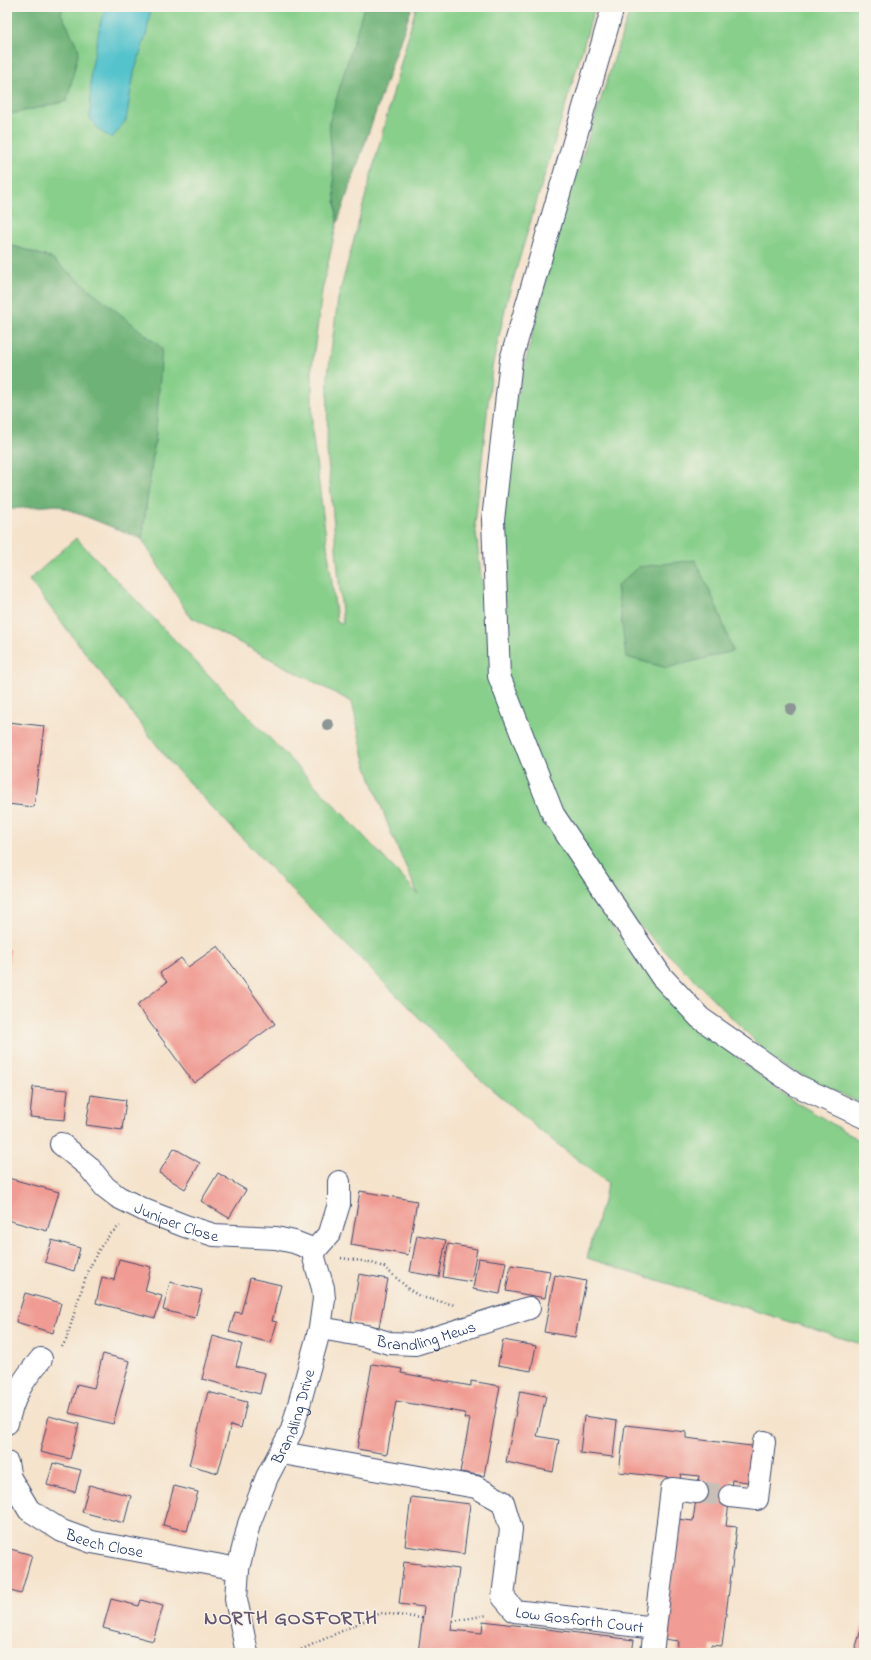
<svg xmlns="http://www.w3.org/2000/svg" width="871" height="1660" font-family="'Indie Flower',sans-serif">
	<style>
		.green { fill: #88cf8b; stroke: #527f74 }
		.forest { fill: #6eb277; stroke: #44706a }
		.water { fill: #55c3cc; stroke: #387995 }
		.building { fill: #f09b93 }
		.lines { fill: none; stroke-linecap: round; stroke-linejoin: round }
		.minor-tunnel { stroke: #c9bfb6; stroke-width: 22; stroke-dasharray: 22 11; stroke-linecap: butt }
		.minor-casing { stroke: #3c4a6e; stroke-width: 24 }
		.path { stroke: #3c4a6e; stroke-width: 2.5; stroke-dasharray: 1 3; stroke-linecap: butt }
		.minor { stroke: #fff; stroke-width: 22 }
		.tree { fill: #8c9696 }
		.labels { text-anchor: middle; stroke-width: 3; stroke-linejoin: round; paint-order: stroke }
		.street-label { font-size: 16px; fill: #1b2f5e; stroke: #f7f3e8 }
		.district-label { font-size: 20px; font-weight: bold; letter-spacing: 1px; fill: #665571; stroke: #f7f3e8 }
	</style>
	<rect width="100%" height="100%" fill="#f7f3e8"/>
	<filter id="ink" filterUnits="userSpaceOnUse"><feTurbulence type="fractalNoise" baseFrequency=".025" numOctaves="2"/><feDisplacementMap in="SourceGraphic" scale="8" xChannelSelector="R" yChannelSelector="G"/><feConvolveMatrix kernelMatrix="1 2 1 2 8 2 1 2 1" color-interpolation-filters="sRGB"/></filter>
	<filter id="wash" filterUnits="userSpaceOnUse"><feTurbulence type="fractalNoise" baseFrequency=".012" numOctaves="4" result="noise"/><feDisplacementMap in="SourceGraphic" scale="16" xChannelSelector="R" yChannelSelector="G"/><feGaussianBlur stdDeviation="0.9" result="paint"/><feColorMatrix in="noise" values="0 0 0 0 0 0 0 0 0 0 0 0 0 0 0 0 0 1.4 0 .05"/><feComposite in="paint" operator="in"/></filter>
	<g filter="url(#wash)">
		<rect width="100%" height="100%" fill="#f5e3cc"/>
		<path class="green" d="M7 7H393L346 181 322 291 312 367V431L337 621 343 624 327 450 328 374 338 299 416 7H595L507 300 492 368 475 524 493 679 507 678 501 532 510 424 560 224 631 7H864V1105L777 1063 636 922 559 841 614 929 681 1012 781 1093 864 1143V1345L587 1258 608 1183 543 1133 482 1081 285 883 173 766 29 580 76 538 341 812 418 894 391 833 365 762 352 702 189 616 142 539 156 432 51 258 7 244Z"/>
		<g class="forest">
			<path d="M7 7H64L61 13 79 50 67 101 7 115Z"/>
			<path d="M364 7H412L337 224 329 123Z"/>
			<path d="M7 244 51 258 162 348 156 432 142 539 57 505 9 509 7 472Z"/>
			<path d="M695 560 717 607 733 651 667 668 626 657 617 586 638 567Z"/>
		</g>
		<path class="water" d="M106 7H151L147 32 134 73 126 120 112 138 100 131 90 118 91 71 101 20Z"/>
		<g id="blocks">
			<g class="building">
				<path d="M8 722 44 726 34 807 7 804Z"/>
				<path d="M218 946 275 1024 194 1083 137 1005 167 982 160 973 181 958 188 967Z"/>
				<path d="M7 949H10L8 964H7Z"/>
				<path d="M33 1087 68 1090 65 1120 30 1117Z"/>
				<path d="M91 1095 126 1100 122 1130 86 1125Z"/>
				<path d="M174 1148 200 1163 185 1189 159 1173Z"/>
				<path d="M218 1173 246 1190 229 1218 201 1201Z"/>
				<path d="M8 1178 59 1192 47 1231 7 1220Z"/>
				<path d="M360 1191 417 1201 408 1255 351 1245Z"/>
				<path d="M417 1235 446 1240 439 1277 410 1272Z"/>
				<path d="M52 1240 80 1248 74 1271 45 1262Z"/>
				<path d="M448 1244 477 1249 471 1282 443 1277Z"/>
				<path d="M478 1258 506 1262 500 1294 473 1289Z"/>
				<path d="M119 1259 151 1267 145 1291 162 1296 155 1318 96 1303 102 1277 114 1280Z"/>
				<path d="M511 1265 550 1271 545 1298 506 1291Z"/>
				<path d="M359 1274 388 1279 379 1327 351 1322Z"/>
				<path d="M555 1275 586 1281 575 1337 544 1332Z"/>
				<path d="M250 1278 281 1285 272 1321 277 1322 271 1343 229 1332 235 1312 241 1313Z"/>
				<path d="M170 1282 202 1290 195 1318 163 1310Z"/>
				<path d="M25 1293 61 1303 53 1333 16 1322Z"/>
				<path d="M213 1336 242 1344 236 1366 265 1373 260 1394 202 1379Z"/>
				<path d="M503 1340 536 1346 531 1371 498 1365Z"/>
				<path d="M103 1354 130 1361 113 1424 69 1413 77 1384 94 1388Z"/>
				<path d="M372 1364 402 1369 401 1373 471 1386V1381L500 1386 484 1476 460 1472 470 1419 464 1418 465 1413 396 1401 387 1454 357 1449Z"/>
				<path d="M520 1391 546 1396 537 1436 559 1440 553 1472 506 1462Z"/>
				<path d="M208 1392 247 1402 241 1428 231 1425 218 1473 189 1465Z"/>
				<path d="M49 1416 79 1424 70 1459 40 1452Z"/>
				<path d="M584 1416 617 1421 613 1457 580 1453Z"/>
				<path d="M625 1425 686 1432V1438L759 1447 755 1483 732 1480 726 1526 737 1527 722 1646 711 1645 710 1653H677L678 1641 663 1639 677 1519 693 1521 699 1476 681 1474 680 1479 619 1472Z"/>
				<path d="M53 1463 81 1470 75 1492 47 1485Z"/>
				<path d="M89 1485 131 1496 124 1523 82 1512Z"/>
				<path d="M174 1486 198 1492 187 1531 163 1525Z"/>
				<path d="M411 1497 470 1504 464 1554 405 1546Z"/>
				<path d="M7 1548 32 1555 21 1594 7 1590Z"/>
				<path d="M404 1562 459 1569 451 1630 482 1633 483 1621 634 1640 632 1653H418L424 1607 399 1604Z"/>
				<path d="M111 1599 139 1606 141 1600 163 1606 153 1641 103 1628Z"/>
				<path d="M864 1620V1653H854Z"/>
			</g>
		</g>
	</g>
	<g filter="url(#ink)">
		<use href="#blocks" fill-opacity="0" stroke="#3c4a6e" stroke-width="1"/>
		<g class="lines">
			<path class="minor-tunnel" d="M697 1492 730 1496"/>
			<defs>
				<g id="minor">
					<path d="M613 7 511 360 493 520 499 676 553 814 661 976 700 1018 796 1085 864 1117"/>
					<path id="s1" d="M61 1144 88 1166 105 1187 118 1197 144 1210 185 1226 214 1235 276 1238 294 1242 315 1250"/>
					<path id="s2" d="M320 1328 366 1336 389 1343 415 1344 529 1308"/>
					<path d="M7 1423C15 1394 21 1382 41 1359"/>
					<path id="s3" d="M282 1453 476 1487 503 1502 511 1529 503 1597 515 1611 655 1628 672 1489 697 1492"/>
					<path id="s4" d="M7 1463 10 1478 29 1510 62 1531 92 1542 238 1569"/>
					<path d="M730 1496 757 1499 764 1442"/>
					<path id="s5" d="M247 1653 236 1599 238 1569 249 1524 267 1477 292 1430 320 1328 324 1299 323 1288 314 1258 315 1250 330 1233 339 1204V1182"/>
					<path d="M652 1653 655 1628"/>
				</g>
			</defs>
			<use href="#minor" class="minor-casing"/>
			<g class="path">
				<path d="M341 1258 369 1262 384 1267 410 1290 421 1297 455 1305"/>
				<path d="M62 1347 66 1340C78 1305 89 1247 120 1226"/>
				<path d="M453 1621 488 1615"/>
				<path d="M294 1653 381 1613 422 1618"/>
			</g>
			<use href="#minor" class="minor"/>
		</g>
		<g class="tree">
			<circle cx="791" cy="709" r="6"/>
			<circle cx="328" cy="725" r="6"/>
		</g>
	</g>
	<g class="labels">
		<g class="street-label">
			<text dy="6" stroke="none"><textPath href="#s1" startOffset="142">Juniper Close</textPath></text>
			<text dy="6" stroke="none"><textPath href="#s2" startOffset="109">Brandling Mews</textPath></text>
			<text dy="6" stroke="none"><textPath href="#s5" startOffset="248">Brandling Drive</textPath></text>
			<text dy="6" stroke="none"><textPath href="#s4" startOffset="136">Beech Close</textPath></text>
			<text dy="6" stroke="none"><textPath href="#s3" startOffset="408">Low Gosforth Court</textPath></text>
		</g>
		<g class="district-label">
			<text x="291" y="1624">NORTH GOSFORTH</text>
		</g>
	</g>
	<rect width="871" height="1660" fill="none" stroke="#f7f3e8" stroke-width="24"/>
</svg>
